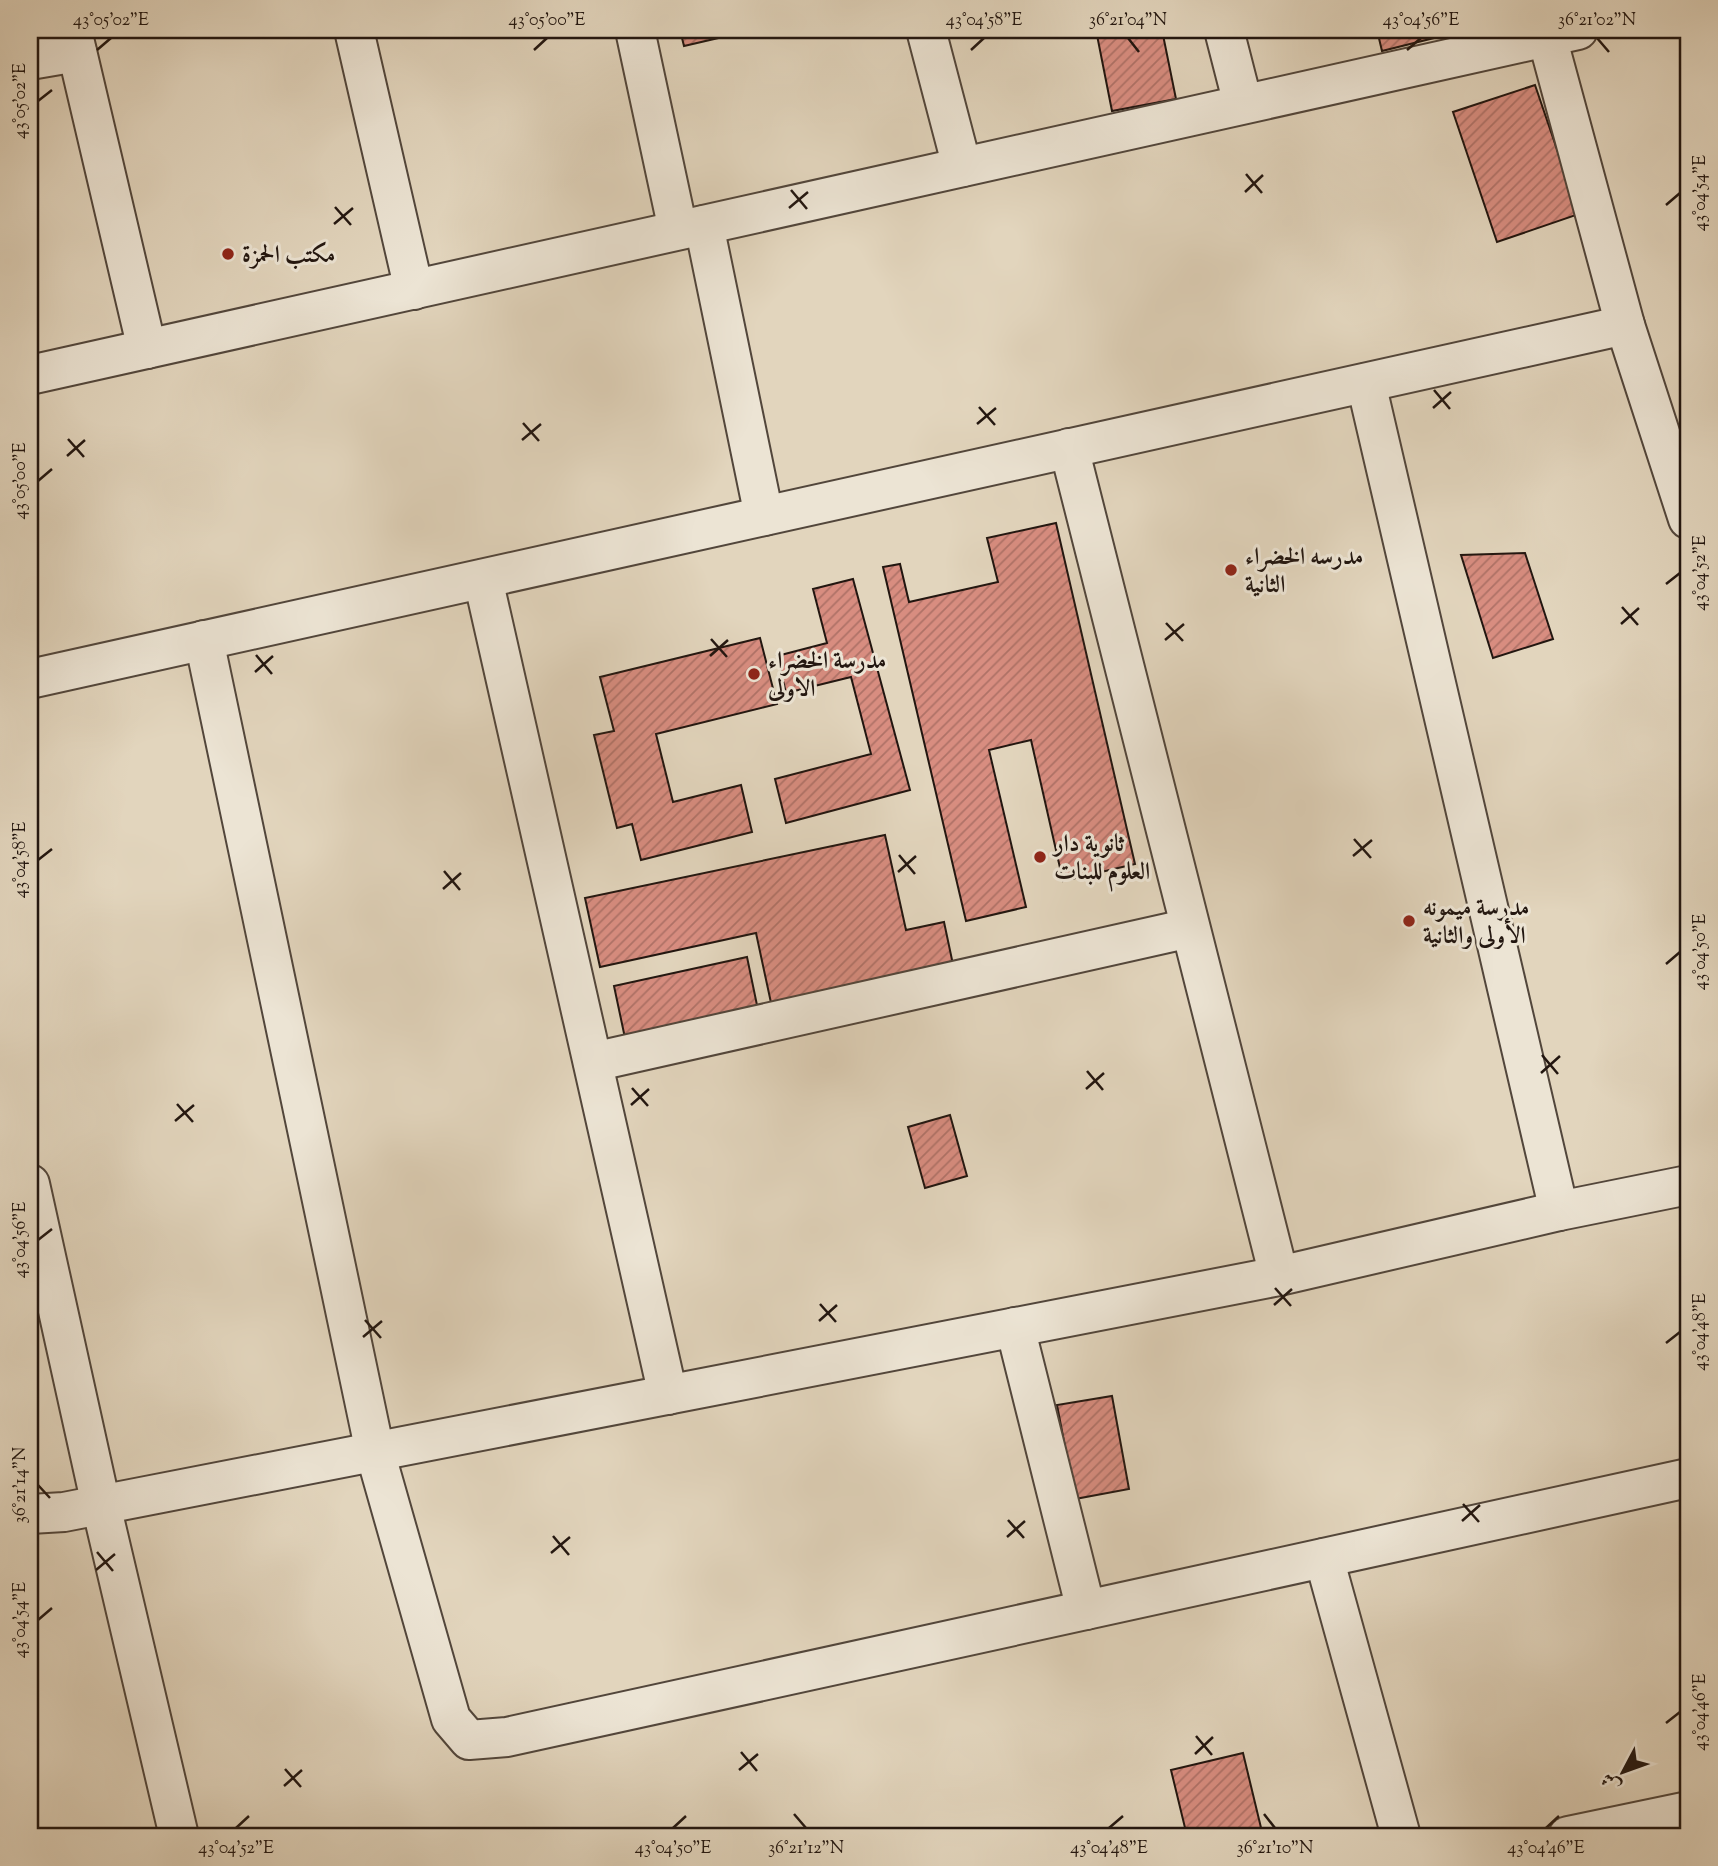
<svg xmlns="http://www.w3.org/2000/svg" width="1718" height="1866" font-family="'Sorts Mill Goudy',Amiri,serif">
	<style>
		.building { fill: url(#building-hatch); stroke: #221610; stroke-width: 2 }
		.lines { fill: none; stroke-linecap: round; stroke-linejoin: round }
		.minor-casing { stroke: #52463b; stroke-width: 42 }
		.minor { stroke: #ece4d4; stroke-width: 38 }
		.ticks { fill: none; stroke: #221610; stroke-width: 2.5 }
		.poi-dot { fill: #8f2418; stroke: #ece4d4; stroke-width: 2.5 }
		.labels { text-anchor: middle; stroke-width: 6; stroke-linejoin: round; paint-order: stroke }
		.poi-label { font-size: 24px; font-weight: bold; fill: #221610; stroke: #ece4d4; text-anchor: start }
		.neatline { fill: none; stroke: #221610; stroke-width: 2.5 }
		.ticks-label { font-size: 18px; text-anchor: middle; fill: #221610 }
	</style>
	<defs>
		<pattern id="building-hatch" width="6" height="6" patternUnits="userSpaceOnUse" patternTransform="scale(1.75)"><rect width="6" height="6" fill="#d88d80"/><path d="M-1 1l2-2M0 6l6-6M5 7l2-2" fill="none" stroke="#af7267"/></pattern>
	</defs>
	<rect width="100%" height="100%" fill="#e2d5bd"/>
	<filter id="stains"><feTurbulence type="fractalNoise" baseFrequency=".00286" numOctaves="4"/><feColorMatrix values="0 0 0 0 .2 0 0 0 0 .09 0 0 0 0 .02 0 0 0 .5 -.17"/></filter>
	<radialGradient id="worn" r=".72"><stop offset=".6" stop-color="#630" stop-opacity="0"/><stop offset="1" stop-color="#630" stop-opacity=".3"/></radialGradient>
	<g class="building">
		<path d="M680 30H753L684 46Z"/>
		<path d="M1096 30H1162L1176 99 1112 111Z"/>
		<path d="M1377 30H1457L1458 32 1382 51Z"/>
		<path d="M1535 85 1579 214 1497 242 1453 112Z"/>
		<path d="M1056 523 1135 864 1063 881 1031 740 989 750 1026 907 966 921 883 567 900 564 909 602 998 582 987 538Z"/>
		<path d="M1525 553 1553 639 1493 658 1461 555Z"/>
		<path d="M853 579 910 790 786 823 775 779 871 754 851 677 786 693 777 656 827 643 813 589Z"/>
		<path d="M760 638 777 704 656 734 673 802 741 785 752 832 641 860 632 824 617 828 594 735 614 731 600 677Z"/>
		<path d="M885 835 906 930 944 922 955 974 773 1012 756 933 600 967 585 898Z"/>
		<path d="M747 957 758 1010 625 1038 614 986Z"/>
		<path d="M950 1115 967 1176 925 1188 908 1127Z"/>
		<path d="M1112 1396 1129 1489 1075 1499 1057 1405Z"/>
		<path d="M1243 1753 1263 1836H1187L1171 1770Z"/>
	</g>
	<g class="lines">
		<defs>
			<g id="minor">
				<path d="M72 30 147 349"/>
				<path d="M354 30 414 290"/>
				<path d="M635 30 678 230"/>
				<path d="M926 30 962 167"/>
				<path d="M1224 30 1243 104"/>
				<path d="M1547 37 1625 325 1688 519"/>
				<path d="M30 60 77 52"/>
				<path d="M704 225 764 516"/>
				<path d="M30 375 1578 30"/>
				<path d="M1366 383 1559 1211"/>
				<path d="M1069 448 1279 1276"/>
				<path d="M483 579 668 1395"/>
				<path d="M204 640 375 1452 451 1719 469 1740 507 1737 1688 1478"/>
				<path d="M30 679 1625 325"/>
				<path d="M593 1062 1190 928"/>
				<path d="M30 1184 101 1505 179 1836"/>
				<path d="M1015 1327 1086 1610"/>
				<path d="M30 1514 64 1512 1279 1276 1559 1211 1688 1185"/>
				<path d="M1324 1558 1401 1836"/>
				<path d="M1568 1836 1688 1811"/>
			</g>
		</defs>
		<use href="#minor" class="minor-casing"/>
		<use href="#minor" class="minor"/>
	</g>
	<path class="ticks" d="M1128 38 1139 52M1597 38 1609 52M97 50 111 38M534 50 547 38M971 50 984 38M1407 50 1421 38M38 101 52 90M1246 174 1262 193M791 190 807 209M1245 192 1263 175M1666 205 1680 193M335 207 351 225M789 208 808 192M334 224 353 208M1434 390 1450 409M979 407 995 425M1433 408 1451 392M523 423 539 441M977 424 996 408M68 439 84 457M522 440 541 424M67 456 85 440M38 481 52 469M1666 584 1680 573M1622 607 1638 625M1166 623 1183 641M1621 624 1639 608M711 639 727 657M1165 640 1184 624M256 655 272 674M710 656 728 640M255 672 273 656M1354 839 1371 858M899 855 915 874M1353 856 1372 840M38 860 52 849M444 871 460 890M898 872 916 856M443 889 461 873M1666 964 1680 952M1542 1055 1558 1074M1087 1071 1103 1090M1541 1073 1560 1056M632 1088 648 1106M1086 1089 1104 1073M177 1104 193 1122M631 1105 649 1089M175 1121 194 1105M38 1240 52 1229M1275 1288 1291 1306M820 1304 836 1322M1274 1305 1292 1289M365 1320 381 1338M819 1321 837 1305M363 1337 382 1321M1666 1343 1680 1332M38 1485 50 1498M1463 1504 1479 1522M1008 1520 1024 1538M1462 1521 1480 1505M553 1536 569 1555M1007 1537 1025 1521M97 1552 113 1571M551 1553 570 1537M96 1570 115 1554M38 1620 52 1608M1666 1723 1680 1712M1196 1736 1212 1755M741 1752 757 1771M1195 1754 1213 1737M285 1769 301 1787M739 1770 758 1754M284 1786 302 1770M794 1814 806 1828M1264 1814 1275 1828M236 1828 249 1816M673 1828 686 1816M1109 1828 1123 1816M1546 1828 1559 1816"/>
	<g class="poi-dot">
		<circle cx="228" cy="254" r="7"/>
		<circle cx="1231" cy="570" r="7"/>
		<circle cx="754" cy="674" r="7"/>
		<circle cx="1040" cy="857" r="7"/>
		<circle cx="1409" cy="921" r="7"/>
	</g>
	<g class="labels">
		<g class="poi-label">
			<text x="242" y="262">مكتب الحمزة</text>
			<text x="1245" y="564">مدرسه الخضراء<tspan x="1245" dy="28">الثانية</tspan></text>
			<text x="768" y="668">مدرسة الخضراء<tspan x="768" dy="28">الاولى</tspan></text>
			<text x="1054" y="851">ثانوية دار<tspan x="1054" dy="28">العلوم للبنات</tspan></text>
			<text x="1423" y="915">مدرسة ميمونه<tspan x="1423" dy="28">الأولى والثانية</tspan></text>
		</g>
	</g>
	<rect width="1718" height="1866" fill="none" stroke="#e2d5bd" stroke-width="77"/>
	<g transform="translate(1623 1772) rotate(229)" stroke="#ece4d4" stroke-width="5" paint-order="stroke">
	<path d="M0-5L12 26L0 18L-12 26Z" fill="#221610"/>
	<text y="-10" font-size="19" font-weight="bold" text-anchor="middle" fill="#221610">ش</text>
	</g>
	<rect x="38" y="38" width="1642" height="1790" class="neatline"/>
	<g class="ticks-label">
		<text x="111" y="25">43°05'02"E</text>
		<text x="547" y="25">43°05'00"E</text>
		<text x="984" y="25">43°04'58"E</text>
		<text x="1128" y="25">36°21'04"N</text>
		<text x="1421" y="25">43°04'56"E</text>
		<text x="1597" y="25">36°21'02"N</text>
		<text transform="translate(19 101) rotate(-90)" y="6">43°05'02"E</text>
		<text transform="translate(1699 193) rotate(-90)" y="6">43°04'54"E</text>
		<text transform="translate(19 481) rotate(-90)" y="6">43°05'00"E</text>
		<text transform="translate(1699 573) rotate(-90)" y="6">43°04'52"E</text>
		<text transform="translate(19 860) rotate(-90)" y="6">43°04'58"E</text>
		<text transform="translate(1699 952) rotate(-90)" y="6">43°04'50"E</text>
		<text transform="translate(19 1240) rotate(-90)" y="6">43°04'56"E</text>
		<text transform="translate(1699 1332) rotate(-90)" y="6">43°04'48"E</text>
		<text transform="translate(19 1485) rotate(-90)" y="6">36°21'14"N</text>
		<text transform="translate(19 1620) rotate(-90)" y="6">43°04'54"E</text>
		<text transform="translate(1699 1712) rotate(-90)" y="6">43°04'46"E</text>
		<text x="236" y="1853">43°04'52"E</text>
		<text x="673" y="1853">43°04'50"E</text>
		<text x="806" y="1853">36°21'12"N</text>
		<text x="1109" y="1853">43°04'48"E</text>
		<text x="1275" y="1853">36°21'10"N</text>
		<text x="1546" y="1853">43°04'46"E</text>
	</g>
	<rect width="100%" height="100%" filter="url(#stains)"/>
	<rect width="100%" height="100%" fill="url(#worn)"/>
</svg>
